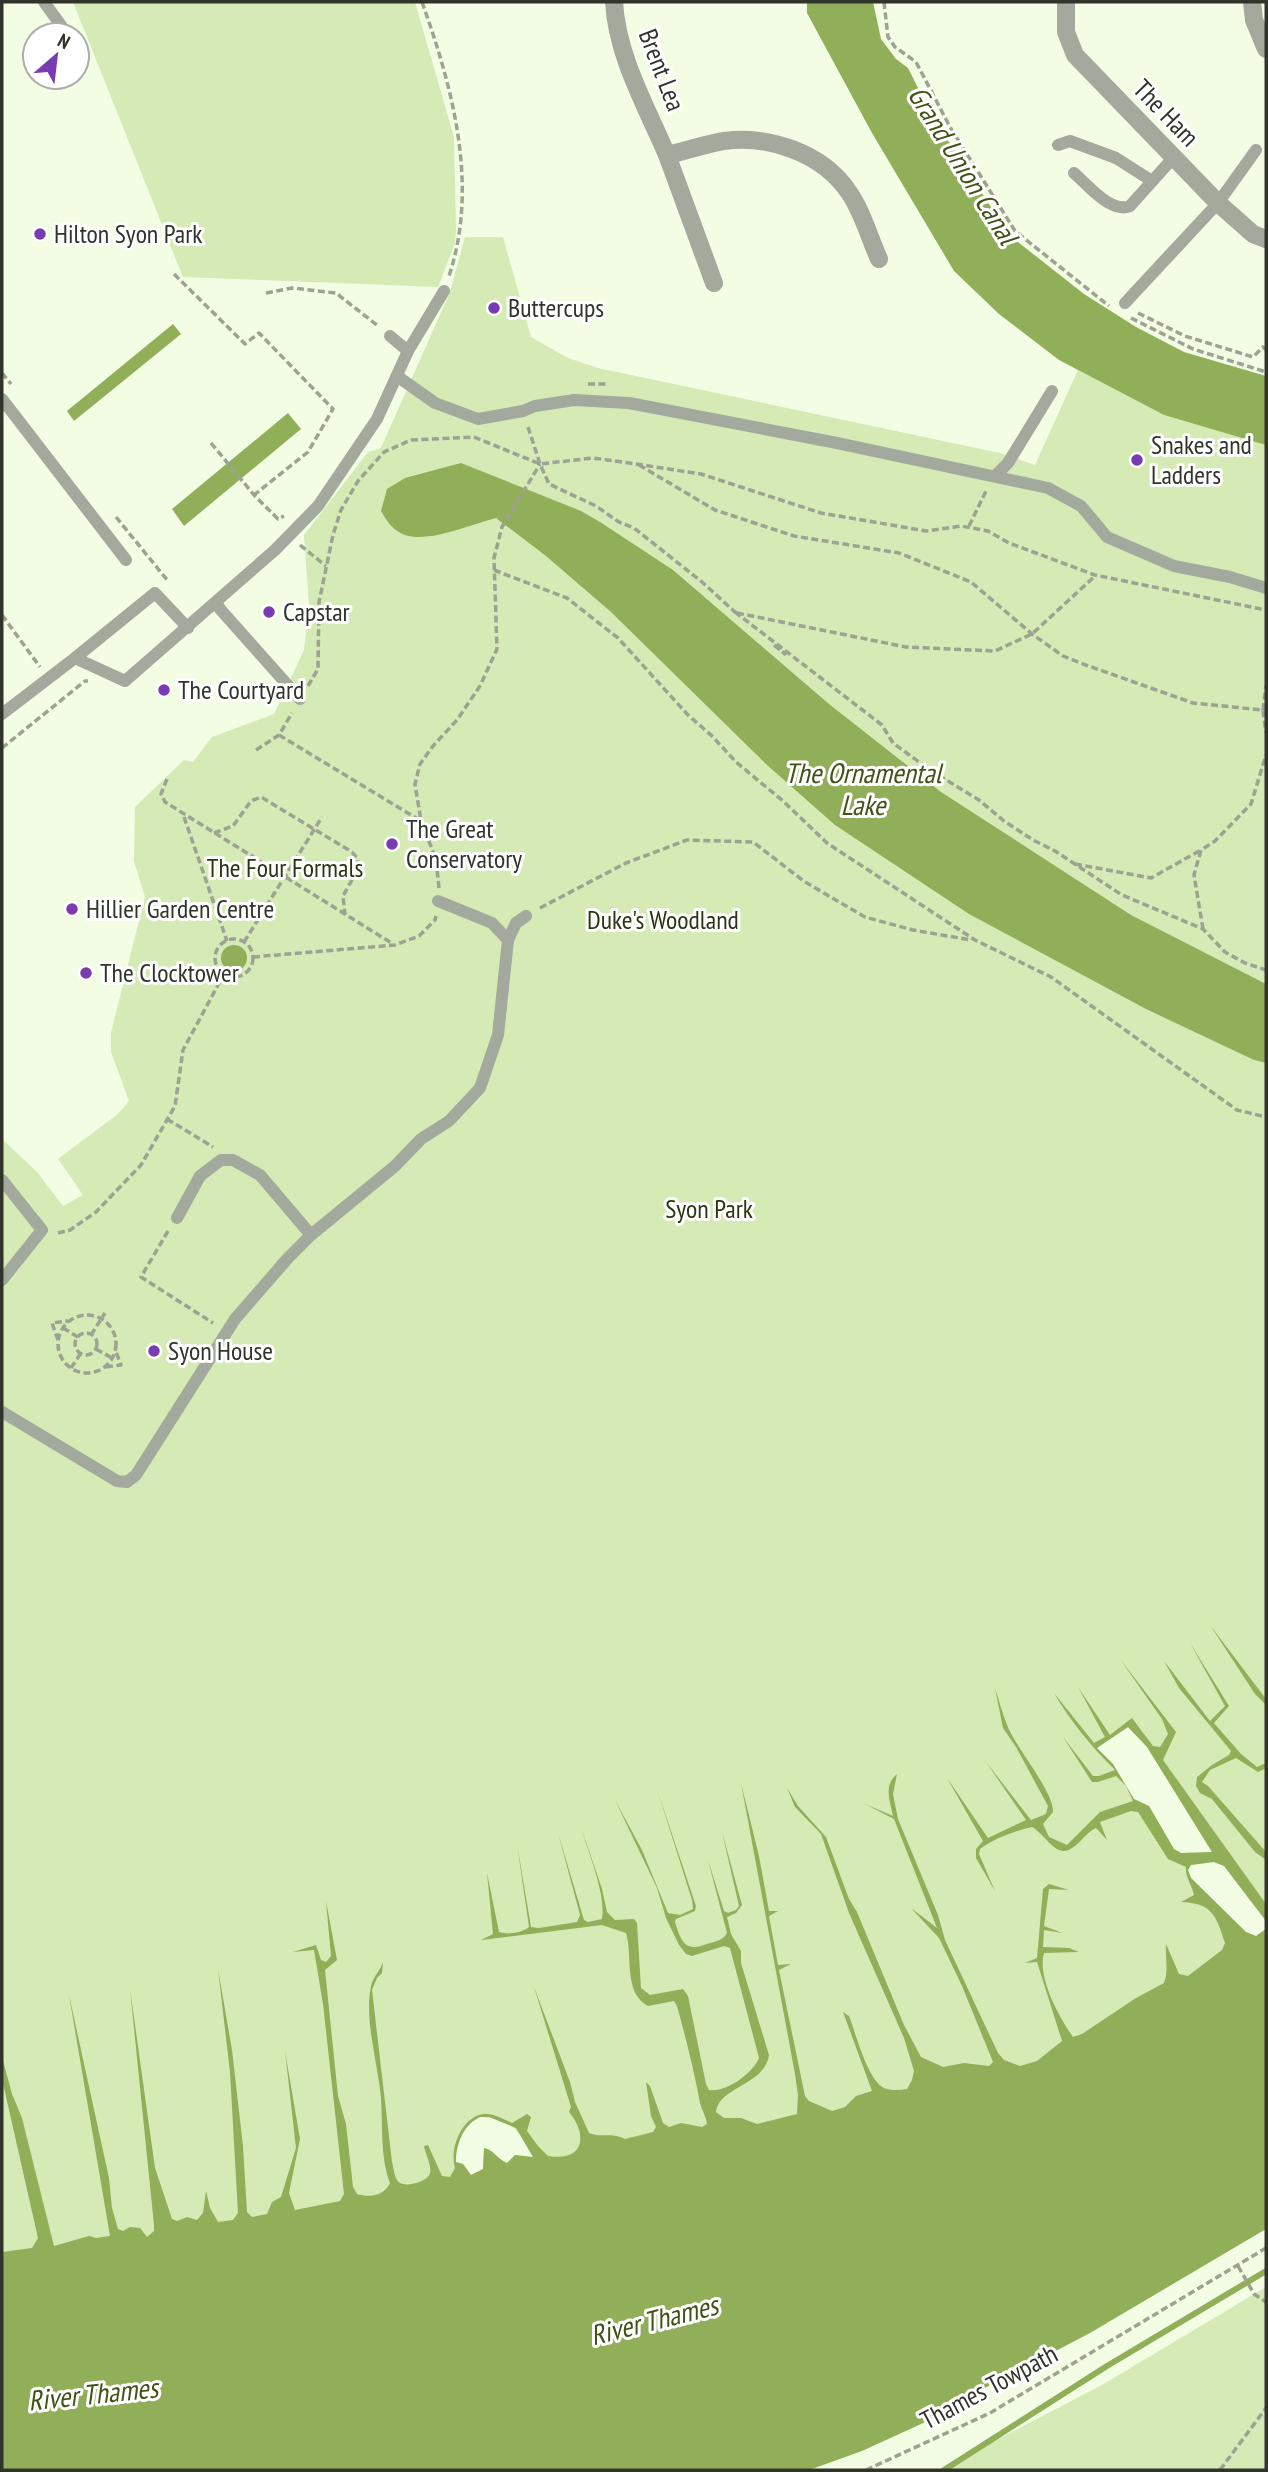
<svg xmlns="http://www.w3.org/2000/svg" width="1268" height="2472" font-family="'PT Sans Narrow',sans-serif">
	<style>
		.green { fill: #d5eab5; fill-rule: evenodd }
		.water { fill: #91ae59; fill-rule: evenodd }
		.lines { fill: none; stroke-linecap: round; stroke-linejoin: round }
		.stream { stroke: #91ae59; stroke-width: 6 }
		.path { stroke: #9ca392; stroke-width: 3.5; stroke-dasharray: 7 3.5; stroke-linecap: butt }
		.lane { stroke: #a4a99e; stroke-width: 12 }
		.street { stroke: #a4a99e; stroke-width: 18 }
		.poi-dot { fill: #793bb0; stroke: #fff; stroke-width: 2.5 }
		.labels { text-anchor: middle; stroke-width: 6; stroke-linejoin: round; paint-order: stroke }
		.street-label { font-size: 26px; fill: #30342b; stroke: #fff }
		.poi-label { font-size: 26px; fill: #30342b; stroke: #fff; text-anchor: start }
		.park-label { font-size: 26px; fill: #2a3612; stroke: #fff }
		.water-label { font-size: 28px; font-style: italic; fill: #405316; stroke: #fff }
	</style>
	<rect width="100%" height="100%" fill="#f3fde4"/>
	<g class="green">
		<path d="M73 2H415L454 137 456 230 455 243 438 287 183 277Z"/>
		<path d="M465 237H503L531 337 568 358 598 368 1000 453 1035 465 1078 370 1164 415 1266 444V1921L1224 1866 1214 1862 1191 1865 1188 1870 1191 1878 1246 1932 1256 1936 1266 1929V1926V1999L1247 2014 2 2327V1139L37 1172 63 1206 83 1195 58 1159 118 1114 129 1101 111 1052V1033L145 897 134 861 135 807 184 760 193 762 212 737 274 714 304 650 309 605 304 535 368 452 381 448 450 292ZM1128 1727 1147 1747 1212 1852 1181 1853 1174 1849 1149 1806 1134 1799 1113 1764 1097 1748ZM480 2117C510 2117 521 2132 533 2157L515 2155 507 2163C497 2159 494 2150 484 2148L483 2169 471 2175 463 2164 455 2162C457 2143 463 2125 480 2117Z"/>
		<path d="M1266 2287V2470H939L1102 2385Z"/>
	</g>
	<g class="water">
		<path d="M807 2H873L881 39 896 59 908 68 931 114 1009 235 1084 294 1136 327 1184 352 1266 376V445L1164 415 1059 360 999 314 954 271 872 133 807 13Z"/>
		<path d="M173 324 181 334 74 421 67 411Z"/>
		<path d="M288 413 301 429 184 526 172 509Z"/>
		<path d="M461 463 581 511 600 522 673 570 829 704 941 792 1131 915 1266 984V1063L1254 1060 1146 1009 969 914 835 825 767 765 611 612 546 556 496 518C471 524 421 547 399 532 390 527 386 519 381 511L387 489 405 478Z"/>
		<circle cx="234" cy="958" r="13"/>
		<path d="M1210 1625 1266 1699V1705L1255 1694Z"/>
		<path d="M1190 1643 1229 1706 1214 1723 1241 1754 1257 1767 1266 1763V1768L1258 1772 1236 1758 1210 1770 1202 1782 1208 1786 1266 1852V1860L1255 1852 1212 1799 1200 1793 1196 1786 1197 1777 1212 1765 1229 1755 1231 1751 1179 1688 1164 1661 1210 1721 1225 1706Z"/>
		<path d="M1120 1659 1176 1732 1163 1760 1266 1904V1921L1224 1866 1214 1862 1191 1865 1188 1870 1191 1878 1246 1932 1256 1936 1266 1929V1926V2229L1090 2333 981 2390 932 2419 862 2451 809 2470H2V2252L32 2248 38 2238 2 2079V2057L12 2094 22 2118 54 2246 89 2236 96 2238 110 2236 69 1995 109 2178 112 2208 118 2229 123 2231 130 2227 140 2228 147 2237 154 2231V2225L130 1989 155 2168 172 2219 177 2221 187 2217 197 2220 203 2213 206 2191 210 2208 218 2222 233 2220 238 2213 230 2072 218 1969 232 2050 243 2146 247 2212 252 2217 267 2214 272 2202 281 2197 296 2148 285 2051 300 2139 289 2193 295 2210 340 2201 344 2194 323 2004 314 1950 293 1952 316 1945 321 1960 326 1962 331 1956 326 1901 337 1960 325 1970 338 2096 346 2124 353 2187 357 2194C370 2198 384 2196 390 2183 380 2156 383 2127 381 2098 378 2064 364 2019 371 1986 373 1977 380 1971 383 1962L382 1973 377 1978 372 1990 392 2162C394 2168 394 2180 400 2183 407 2187 428 2182 430 2173 432 2166 425 2153 424 2146L428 2145 442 2176 450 2177 455 2168C449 2149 462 2116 484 2114 494 2113 503 2119 512 2123L527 2114 531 2117 527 2131 538 2146 548 2156C583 2162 589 2136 569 2112L571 2107 534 1987 570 2082 575 2102 589 2133C602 2138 611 2132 625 2139L653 2132 656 2127 651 2116 646 2082 650 2086 663 2123 669 2127 681 2123 702 2127 707 2124C706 2116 702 2111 700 2103 694 2070 686 2039 677 2006L674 2001 648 2006C623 1993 633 1955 626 1933L602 1925 481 1940 493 1934 487 1873 499 1932C507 1935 522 1933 529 1927L517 1844 531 1927 539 1928 577 1922 580 1915 558 1833 584 1920 588 1922 602 1919C606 1894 589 1855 582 1830L602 1889 607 1912 615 1920 634 1919 637 1923 641 1988 650 1995 683 1989 688 1996 706 2084 709 2090C726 2093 753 2073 759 2058L730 1948 724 1946 692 1956 686 1954 679 1945 666 1918 657 1888 615 1800 642 1850 668 1913 680 1915 693 1909 692 1900 657 1789 696 1906 695 1911 676 1919 675 1922C681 1941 685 1953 707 1944 716 1941 722 1941 727 1933L708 1860 724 1911 728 1913 736 1910 739 1906 722 1832 742 1905 736 1913 727 1917 731 1934 741 1951V1963L769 2055C765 2085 718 2087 716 2112L724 2118H741L757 2124 797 2114 798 2095 795 2074 741 1783 759 1856 769 1911H778L769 1916 778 1965 791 1964 779 1970 805 2096 809 2101 832 2111 845 2107 856 2096 872 2091 843 2012 849 2016C856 2034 867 2079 884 2088 891 2091 899 2090 907 2089L912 2080 914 2071 904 2038 849 1913 821 1834 795 1807 787 1788 798 1806 826 1837 849 1899 857 1912 904 2025 921 2057 943 2067 964 2063 989 2066 993 2062 962 1986 939 1938 911 1908 937 1928 894 1819 865 1804 893 1816C890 1801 883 1786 897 1774L893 1794 898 1819 938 1915 945 1940 998 2053 1004 2060 1020 2066 1037 2061 1062 2041 1037 1962 1025 1963 1037 1958 1043 1889 1049 1884 1069 1890 1049 1889 1044 1926 1062 1933 1044 1930 1043 1947 1069 1948 1079 1952 1044 1953C1037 1977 1059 2017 1073 2037L1082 2034 1136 1998 1164 1983C1169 1970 1165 1958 1166 1944L1179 1974 1188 1976 1222 1950 1225 1943C1216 1915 1212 1903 1181 1902L1194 1895C1192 1885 1185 1877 1186 1867L1168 1859 1138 1812 1131 1811 1100 1822 1107 1840 1096 1828C1082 1834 1071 1861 1054 1847 1046 1841 1041 1832 1032 1827 1015 1831 995 1838 980 1849L979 1854 995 1891 976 1858V1849L983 1841 947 1778 988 1838 1026 1820 986 1762 1031 1820 1046 1814 1048 1806 1016 1747 1003 1728 995 1688C999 1700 1002 1713 1007 1725 1016 1748 1054 1792 1053 1812L1043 1824 1049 1837 1067 1845 1100 1812 1133 1801 1126 1786 1116 1776 1098 1782H1092L1063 1737 1093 1776H1099L1115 1770C1091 1746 1071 1722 1054 1693L1094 1743 1105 1737 1078 1687 1110 1735 1132 1718 1153 1746 1160 1747 1168 1734 1162 1719ZM1128 1727 1147 1747 1212 1852 1181 1853 1174 1849 1149 1806 1134 1799 1113 1764 1097 1748ZM480 2117H489L516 2128 533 2157 515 2155 507 2163C497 2159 494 2150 484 2148L483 2169 471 2175 463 2164 456 2162C456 2144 463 2125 480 2117Z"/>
	</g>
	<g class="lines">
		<path class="stream" d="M944 2470 1107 2366 1266 2271"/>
		<g class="path">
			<path d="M422 2C453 89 479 186 449 276"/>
			<path d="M884 2 888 37 895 47 916 62 950 127 1015 231 1109 306"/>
			<path d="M174 274 245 344 259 333 333 409 308 452 254 495"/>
			<path d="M266 293 292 288 336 293 378 326"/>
			<path d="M1138 313 1185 336 1253 357 1263 347 1266 350"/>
			<path d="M1131 318 1193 349 1266 372"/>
			<path d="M2 373 11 384"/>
			<path d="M588 384H608"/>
			<path d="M528 427 540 464 549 484 596 506 619 522 634 528 702 582 736 613"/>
			<path d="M211 443 254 495 278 519 284 516"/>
			<path d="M639 465 715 510 794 536 899 553 971 582 1032 634 1063 656 1083 664 1193 703 1263 710 1266 733"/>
			<path d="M116 517 168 581"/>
			<path d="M969 526 987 489"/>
			<path d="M300 545 326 566"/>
			<path d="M494 570 567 598 618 638 688 715 712 736 736 762 783 801 827 843 975 940 1051 977 1237 1110 1266 1117"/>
			<path d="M735 612 882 725 893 743 930 770 979 800 1004 821 1033 840 1055 851 1122 895 1203 929 1225 952 1245 963 1266 970"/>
			<path d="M737 613 906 647 995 651 1032 634 1095 576"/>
			<path d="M2 615 40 667"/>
			<path d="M774 645 785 654 777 647"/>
			<path d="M308 686 318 669 319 602 333 535 341 510 358 481 384 452 411 440 474 437 540 464 593 458 636 464 701 474 821 513 926 531 961 526 988 531 1009 543 1095 575 1266 610"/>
			<path d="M1263 710 1266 685"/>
			<path d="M279 735 421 821"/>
			<path d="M2 748 85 681H88"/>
			<path d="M256 750 279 735 292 713"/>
			<path d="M167 779 161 794 165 802 393 944"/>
			<path d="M184 817 227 941"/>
			<path d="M214 833 233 826 251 801 261 797 352 852 357 858 359 867 343 896 345 915"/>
			<path d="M1075 864 1151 878 1201 850"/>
			<path d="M439 888 436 859 421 821 415 784 420 764 433 746 457 720 480 686 497 649 494 558 502 527 540 464"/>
			<path d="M540 908 626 863 687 840 753 842 805 882 865 917 913 930 971 940"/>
			<path d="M1203 929 1194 875 1201 850 1215 841 1251 804 1266 755"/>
			<circle cx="234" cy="958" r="19"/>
			<path d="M244 942 322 817"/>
			<path d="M253 957 395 945 419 936 435 920 436 916"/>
			<path d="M167 1119 213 1147"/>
			<path d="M168 1231 141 1277 213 1323"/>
			<path d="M58 1233 70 1230 96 1212 141 1165 175 1106 183 1050 224 974"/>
			<circle cx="87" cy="1344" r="29"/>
			<path d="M63 1328 78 1337"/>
			<circle cx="86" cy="1344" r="11"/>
			<path d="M91 1335 105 1313"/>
			<path d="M58 1340 52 1323 68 1321"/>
			<path d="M96 1349 112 1358"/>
			<path d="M106 1367 121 1365 116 1352"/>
			<path d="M71 1368 81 1353"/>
			<path d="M1238 2266 1254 2294 1266 2302"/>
			<path d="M866 2470 990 2413 1266 2248"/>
			<path d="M1220 2470 1266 2408"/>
		</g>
		<g class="lane">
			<path d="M44 2 68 35"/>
			<path d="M77 48 81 54"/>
			<path d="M1058 145 1070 141 1116 158 1152 181"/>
			<path d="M1074 173C1088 185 1111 214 1130 206L1173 158"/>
			<path d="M1125 303 1218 203 1256 150"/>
			<path d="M390 336 408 351"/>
			<path d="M397 376 435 403 478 419 523 411 535 406 574 400 629 403 837 443 1048 488 1081 506 1107 537 1174 566 1230 577 1266 588"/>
			<path d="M2 399 126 560"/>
			<path d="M995 476 1008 463 1052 391"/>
			<path d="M216 602 220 609 300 699"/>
			<path d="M75 658 155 593 188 628"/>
			<path d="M2 714 75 658 125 681 275 550 318 506 377 419 408 351 444 291"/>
			<path d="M438 901 492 923 508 940"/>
			<path d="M2 1180 42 1230 2 1280"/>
			<path d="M177 1218 200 1176 221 1160H233L260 1175 311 1235"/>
			<path d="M2 1412 117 1481 127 1482 136 1475 235 1319 288 1258 311 1235 395 1166 421 1139 449 1121 480 1088 498 1035 508 940 516 923 526 916"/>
		</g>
		<g class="street">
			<path d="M614 2C617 56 646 106 667 155 686 151 705 144 724 141 769 135 822 153 848 191 862 210 869 237 879 259"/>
			<path d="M1066 2V32L1075 55 1218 203 1253 234 1266 239"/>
			<path d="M1252 2 1254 20 1266 49"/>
			<path d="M667 155 714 283"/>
		</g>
	</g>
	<g class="poi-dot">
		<circle cx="40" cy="234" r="7"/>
		<circle cx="494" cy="308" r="7"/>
		<circle cx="1137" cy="460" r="7"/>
		<circle cx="269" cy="612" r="7"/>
		<circle cx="164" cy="690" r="7"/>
		<circle cx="392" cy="844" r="7"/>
		<circle cx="72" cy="909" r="7"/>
		<circle cx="86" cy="973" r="7"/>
		<circle cx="154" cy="1351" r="7"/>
	</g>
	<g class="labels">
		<g class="street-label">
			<text transform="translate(662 70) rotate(69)" y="9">Brent Lea</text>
			<text transform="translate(1166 113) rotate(46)" y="9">The Ham</text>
			<text transform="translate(989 2387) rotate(-28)" y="9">Thames Towpath</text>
		</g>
		<g class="poi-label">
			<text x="54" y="243">Hilton Syon Park</text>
			<text x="508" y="317">Buttercups</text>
			<text x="1151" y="454">Snakes and<tspan x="1151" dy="30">Ladders</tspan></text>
			<text x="283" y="621">Capstar</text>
			<text x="178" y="699">The Courtyard</text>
			<text x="406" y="838">The Great<tspan x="406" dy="30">Conservatory</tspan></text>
			<text x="86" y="918">Hillier Garden Centre</text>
			<text x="100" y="982">The Clocktower</text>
			<text x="168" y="1360">Syon House</text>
		</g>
		<g class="park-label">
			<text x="285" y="877">The Four Formals</text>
			<text x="663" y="929">Duke's Woodland</text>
			<text x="709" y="1218">Syon Park</text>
		</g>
		<g class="water-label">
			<text transform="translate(963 165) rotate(58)" y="10">Grand Union Canal</text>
			<text x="863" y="783">The Ornamental<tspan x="863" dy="32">Lake</tspan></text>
			<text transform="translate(654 2320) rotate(-14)" y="10">River Thames</text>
			<text transform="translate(93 2394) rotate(-6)" y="10">River Thames</text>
		</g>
	</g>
	<rect width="1268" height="2472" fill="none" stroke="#30342b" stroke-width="7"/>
	<g transform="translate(56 56) rotate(28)"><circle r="33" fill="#ffffff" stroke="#acaeaa" stroke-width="2"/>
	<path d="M0-5L12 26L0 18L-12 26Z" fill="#793bb0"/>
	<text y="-10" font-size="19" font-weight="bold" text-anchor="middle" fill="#30342b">N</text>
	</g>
</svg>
